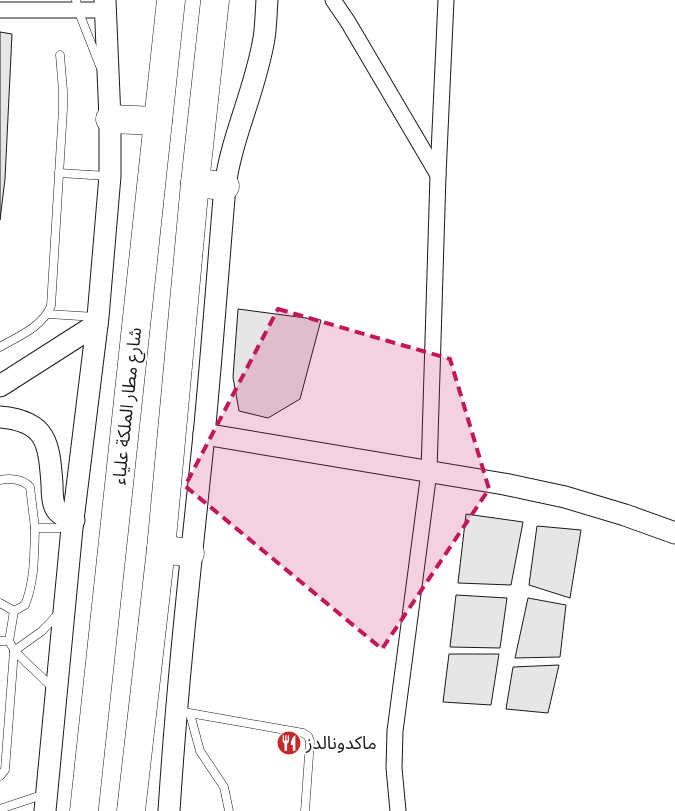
<svg xmlns="http://www.w3.org/2000/svg" width="675" height="811" font-family="Overpass,'Noto Sans Arabic',sans-serif">
	<style>
		.building { fill: #e6e6e6; stroke: #1a1a1a }
		.lines { fill: none; stroke-linecap: round; stroke-linejoin: round }
		.lane-casing { stroke: #1a1a1a; stroke-width: 9 }
		.street-casing { stroke: #1a1a1a; stroke-width: 17 }
		.secondary-casing { stroke: #1a1a1a; stroke-width: 23 }
		.highway-casing { stroke: #1a1a1a; stroke-width: 29 }
		.lane { stroke: #fff; stroke-width: 8 }
		.street { stroke: #fff; stroke-width: 15 }
		.secondary { stroke: #fff; stroke-width: 21 }
		.highway { stroke: #fff; stroke-width: 28 }
		.marked { fill: #c2185b; fill-opacity: 0.2; stroke: #c2185b; stroke-width: 4; stroke-dasharray: 10 6; stroke-linejoin: round }
		.labels { text-anchor: middle; stroke-width: 4; stroke-linejoin: round; paint-order: stroke }
		.street-label { font-size: 18px; fill: #1a1a1a; stroke: #fff }
		.poi-label { font-size: 18px; fill: #1a1a1a; stroke: #fff; text-anchor: start }
	</style>
	<rect width="100%" height="100%" fill="#fff"/>
	<g class="building">
		<path d="M0 32 12 34 5 179 0 220Z"/>
		<path d="M238 309 321 320 300 399 268 418 239 411 233 377Z"/>
		<path d="M466 514 523 522 511 585 458 583Z"/>
		<path d="M537 526 581 530 570 598 529 585Z"/>
		<path d="M456 595 507 598 500 648 450 647Z"/>
		<path d="M528 598 566 605 560 657 515 658Z"/>
		<path d="M449 654H499L491 705 443 702Z"/>
		<path d="M559 665 548 713 506 709 513 667Z"/>
	</g>
	<g class="lines">
		<defs>
			<g id="lane">
				<path d="M76 0 78 10 100 66"/>
				<path d="M59 173 108 176"/>
				<path d="M48 314 96 317"/>
				<path d="M0 347C19 336 42 327 51 306L63 109V91L60 55"/>
				<path d="M0 480C10 478 23 479 30 487L35 528"/>
				<path d="M0 603 14 611 9 641H0"/>
				<path d="M14 611 25 605C35 580 34 555 35 528H71"/>
				<path d="M9 641C18 659 40 673 53 689"/>
				<path d="M14 651 42 631 58 614"/>
				<path d="M178 711 303 733 308 736 310 741 305 811"/>
				<path d="M190 714 200 751 224 787 229 811"/>
				<path d="M0 776 5 770 14 651"/>
				<path d="M0 809 45 794"/>
			</g>
			<g id="street">
				<path d="M333 0 348 22 438 175"/>
				<path d="M0 10H105"/>
				<path d="M398 811 394 768 395 731 429 472 438 175 446 0"/>
			</g>
			<g id="secondary">
				<path d="M0 386 97 324"/>
				<path d="M0 417C47 421 49 443 52 484 52 491 52 501 55 507 58 514 67 518 74 520"/>
				<path d="M204 434 504 484 565 497 625 515 675 533"/>
				<path d="M45 811 72 528 98 317 110 176V119L105 0"/>
				<path d="M169 811C177 685 191 560 204 435 212 352 218 269 225 186 232 135 256 89 264 38 266 26 266 13 267 0"/>
			</g>
			<g id="highway">
				<path d="M110 119 158 121"/>
				<path d="M195 183 225 186"/>
				<path d="M161 549 190 553"/>
				<path d="M84 811 171 0"/>
				<path d="M131 811 161 549 195 183 215 0"/>
			</g>
		</defs>
		<use href="#lane" class="lane-casing"/>
		<use href="#street" class="street-casing"/>
		<use href="#secondary" class="secondary-casing"/>
		<use href="#highway" class="highway-casing"/>
		<use href="#lane" class="lane"/>
		<use href="#street" class="street"/>
		<use href="#secondary" class="secondary"/>
		<use href="#highway" class="highway"/>
	</g>
	<path class="marked" d="M278 309 450 359 489 489 382 649 185 486Z"/>
	<defs>
		<symbol id="restaurant-disc" viewBox="-11 -11 22 22"><circle r="9.5" fill="#c62828" stroke="#fff"/><path d="M-5-6h1v4h1v-4h1v4h1v-4h1v5L-1.5 .5V6h-2V.5L-5-1ZM5-6V6H3V1.5H1.5Q1.5-4 5-6Z" fill="#fff"/></symbol>
	</defs>
	<g fill-rule="evenodd">
		<use href="#restaurant-disc" x="275" y="729" width="28" height="28"/>
	</g>
	<g class="labels">
		<g class="street-label">
			<text transform="translate(127 406) rotate(-84)" y="6">شارع مطار الملكة علياء</text>
		</g>
		<g class="poi-label">
			<text x="306" y="749">ماكدونالدز</text>
		</g>
	</g>
</svg>
